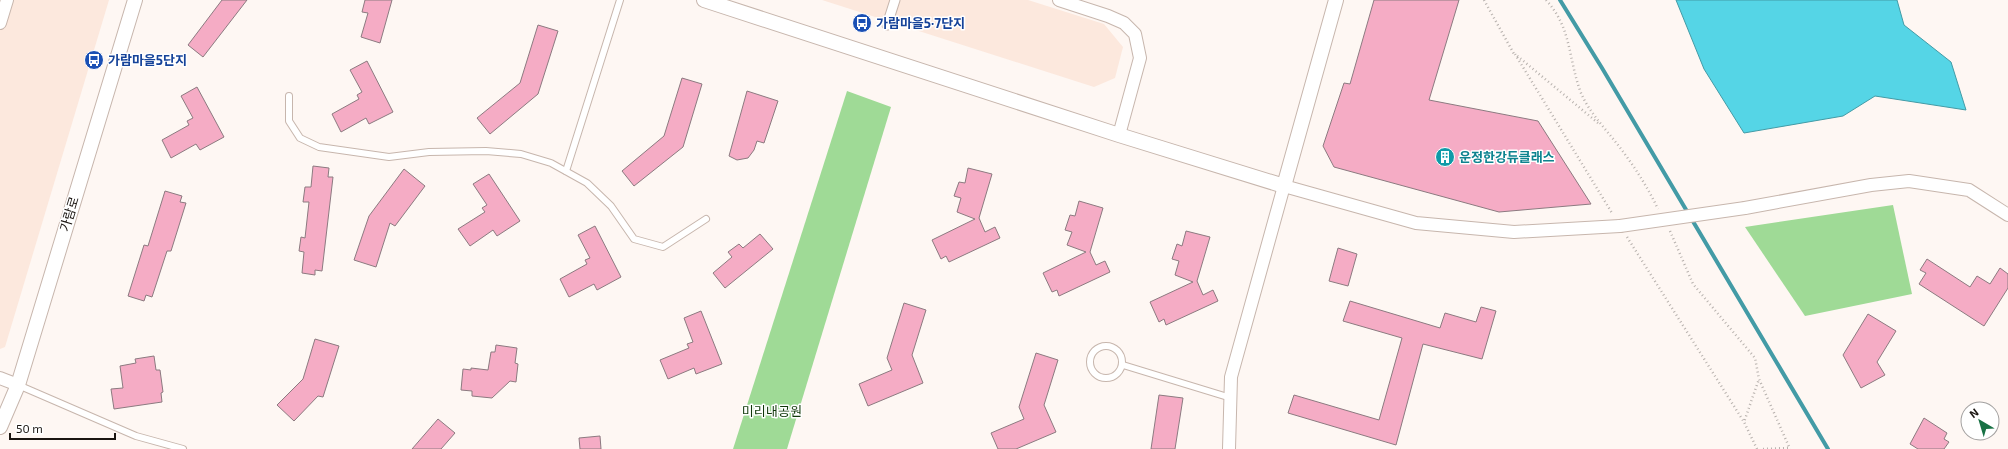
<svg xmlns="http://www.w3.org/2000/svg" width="2008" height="449" font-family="'Exo 2','Noto Sans KR',sans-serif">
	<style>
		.built { fill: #fce8dd }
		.green { fill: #9fda96 }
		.water { fill: #55d5e6; stroke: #439ba6 }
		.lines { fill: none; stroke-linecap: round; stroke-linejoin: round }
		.stream { stroke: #439ba6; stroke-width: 4 }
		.building { fill: #f5acc5; stroke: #8c7a80 }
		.service-casing { stroke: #c7b6ad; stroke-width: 8 }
		.pedestrian-casing { stroke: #c7b6ad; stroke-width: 11 }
		.minor-casing { stroke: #c7b6ad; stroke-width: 14 }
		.tertiary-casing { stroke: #c7b6ad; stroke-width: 16 }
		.path { stroke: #b8b2ae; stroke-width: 2.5; stroke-dasharray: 1 3; stroke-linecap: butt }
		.service { stroke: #fff; stroke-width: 6 }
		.pedestrian { stroke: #fff; stroke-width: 9 }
		.minor { stroke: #fff; stroke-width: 12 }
		.tertiary { stroke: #fff; stroke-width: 14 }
		.minor-bridge-casing { stroke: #c7b6ad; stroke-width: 14; stroke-linecap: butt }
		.minor-bridge { stroke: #fff; stroke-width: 12 }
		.labels { text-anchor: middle; stroke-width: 3; stroke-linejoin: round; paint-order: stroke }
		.transit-label { font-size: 13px; font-weight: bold; fill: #164399; stroke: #fff; text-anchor: start }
		.culture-label { font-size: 13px; font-weight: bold; fill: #0d838f; stroke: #fff; text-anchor: start }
		.street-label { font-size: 13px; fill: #1a1511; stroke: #fff }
		.park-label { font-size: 13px; fill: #103809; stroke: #fff }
	</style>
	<rect width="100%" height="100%" fill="#fef7f3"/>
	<g class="built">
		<path d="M0 0H109L5 347 0 349Z"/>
		<path d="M822 0H1028L1104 24 1123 47 1115 78 1094 87Z"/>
	</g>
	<g class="green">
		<path d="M847 91 891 107 787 449H733Z"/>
		<path d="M1893 205 1912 294 1805 316 1745 227Z"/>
	</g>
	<path class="water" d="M1676 0H1897L1904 25 1951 62 1966 110 1875 96 1843 116 1744 133 1704 69Z"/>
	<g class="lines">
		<path class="stream" d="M1560 0 1602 68 1828 449"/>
	</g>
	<g class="building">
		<path d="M222 0H247L203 57 188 45Z"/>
		<path d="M365 0H392L380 43 361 37 368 13 362 12Z"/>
		<path d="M1374 0H1459L1429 100 1538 121 1591 204 1499 212 1334 167 1323 146 1344 83 1350 84Z"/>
		<path d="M538 25 558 31 538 94 490 134 477 118 520 83Z"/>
		<path d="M367 61 393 112 369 124 366 118 341 132 332 114 359 99 357 95 362 92 350 70Z"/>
		<path d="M682 78 702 84 683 147 634 186 622 171 664 136Z"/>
		<path d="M197 87 224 137 200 150 196 144 171 158 162 140 189 125 187 121 193 118 181 96Z"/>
		<path d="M747 91 778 101 764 143 757 141 754 150 748 158 737 160 729 156Z"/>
		<path d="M313 166 329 168 328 177H333L322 271 315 270V275L302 273 304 252 299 251 301 237 305 238 309 202H303L305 187H311Z"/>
		<path d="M968 168 992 174 979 218 985 232 995 227 1000 238 949 262 946 256 941 259 932 240 975 219 957 212 961 198 954 196 959 182 965 183Z"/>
		<path d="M404 169 425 186 395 226 390 223 376 267 354 260 369 216Z"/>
		<path d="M489 174 520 221 497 236 493 230 470 246 458 229 485 212 482 208 487 205 473 184Z"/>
		<path d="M165 191 182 196 180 202 186 203 171 251H167L152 297 146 295 144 301 128 296 144 245 148 246Z"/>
		<path d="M1079 201 1103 208 1090 252 1096 265 1105 261 1110 272 1059 296 1057 290 1052 292 1043 273 1086 252 1067 245 1072 232 1065 230 1070 215 1075 216Z"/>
		<path d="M595 226 621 277 597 290 594 284 569 297 560 279 587 264 585 260 590 258 578 235Z"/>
		<path d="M1186 231 1210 237 1197 281 1203 295 1213 290 1218 301 1166 325 1164 319 1159 322 1150 302 1193 282 1175 275 1179 261 1172 259 1177 244 1182 246Z"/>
		<path d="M760 234 773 249 725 288 713 273 732 257 728 252 739 244 743 248Z"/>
		<path d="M1338 248 1357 254 1348 286 1329 281Z"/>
		<path d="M1927 259 1970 287 1977 276 1990 284 2000 268 2008 274V288L1984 326 1919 284 1926 273 1920 270Z"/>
		<path d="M1350 301 1440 328 1445 313 1476 322 1481 307 1496 311 1482 359 1423 344 1396 445 1288 413 1294 395 1379 420 1402 338 1343 321Z"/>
		<path d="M904 303 926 310 912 355 923 383 868 406 859 384 892 370 887 358Z"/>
		<path d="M701 311 722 364 696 374 694 368 668 379 660 360 689 348 687 344 693 342 684 318Z"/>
		<path d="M1868 314 1896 331 1877 362 1885 375 1861 388 1843 355Z"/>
		<path d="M315 339 339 346 323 397 318 396 294 421 277 405 303 379Z"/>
		<path d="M496 345 517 348 515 363 518 364 516 382 510 381 492 398 472 396V391L461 390 463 369 471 370V368L488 370 491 352H495Z"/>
		<path d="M1036 353 1058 360 1044 405 1056 432 1016 449H998L991 433 1024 419 1019 407Z"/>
		<path d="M154 356 156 370H160L163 392 161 393 162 402 114 409 111 389 123 388 120 366 136 363 135 359Z"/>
		<path d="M1159 395 1183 398 1175 449H1151Z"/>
		<path d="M1924 418 1947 433 1944 439 1949 442 1944 449H1918L1910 444Z"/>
		<path d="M438 419 455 433 441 449H412Z"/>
		<path d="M600 436 601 449H580L579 438Z"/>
	</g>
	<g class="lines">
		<defs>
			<g id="service">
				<path d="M289 96V121L300 138 319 147 389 157 429 152 486 151 521 154 551 163 587 183 611 206 634 239 663 247 706 219"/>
				<path d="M566 171 620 0"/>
				<circle cx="1106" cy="362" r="16"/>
				<path d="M1123 365 1231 398"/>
				<path d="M18 385 136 436 183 449"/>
			</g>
			<path id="pedestrian" d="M887 25 895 0"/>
			<g id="minor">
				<path d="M1059 0 1108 16 1124 23 1135 34 1140 58 1119 135"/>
				<path d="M0 23 7 0"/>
				<path d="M1745 208 1871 185 1909 181 1969 190 2008 215"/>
				<path d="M0 378 18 385"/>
				<path d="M1229 449 1231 377 1284 186 1416 223 1514 232 1620 226"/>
			</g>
			<g id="tertiary">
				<path d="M704 0 1119 135 1284 186 1336 0"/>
				<path d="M0 427 18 385 135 0"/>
			</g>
		</defs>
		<use href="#service" class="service-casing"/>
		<use href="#pedestrian" class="pedestrian-casing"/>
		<use href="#minor" class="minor-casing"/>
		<use href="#tertiary" class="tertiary-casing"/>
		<g class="path">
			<path d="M1484 0 1514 54"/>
			<path d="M1546 0C1572 28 1568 59 1581 93 1588 110 1602 125 1614 140 1631 161 1646 184 1658 209"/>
			<path d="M1598 123 1515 54 1612 213"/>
			<path d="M1670 231 1693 284 1755 358 1759 379"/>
			<path d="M1627 237 1744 422"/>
			<path d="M1757 449 1744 422 1759 379 1790 449"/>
			<path d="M1763 449 1788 448"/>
		</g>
		<use href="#service" class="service"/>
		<use href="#pedestrian" class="pedestrian"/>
		<use href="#minor" class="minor"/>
		<use href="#tertiary" class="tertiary"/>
		<defs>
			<path id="minor-bridge" d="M1620 226 1745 208"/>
		</defs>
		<use href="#minor-bridge" class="minor-bridge-casing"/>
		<use href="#minor-bridge" class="minor-bridge"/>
	</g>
	<defs>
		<symbol id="bus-disc" viewBox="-11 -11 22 22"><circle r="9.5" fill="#1a4fb4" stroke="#fff"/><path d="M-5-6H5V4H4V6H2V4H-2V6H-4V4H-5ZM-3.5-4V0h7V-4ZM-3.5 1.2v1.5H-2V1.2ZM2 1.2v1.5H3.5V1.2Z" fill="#fff"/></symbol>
		<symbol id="building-disc" viewBox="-11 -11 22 22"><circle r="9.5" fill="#0f9aa8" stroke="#fff"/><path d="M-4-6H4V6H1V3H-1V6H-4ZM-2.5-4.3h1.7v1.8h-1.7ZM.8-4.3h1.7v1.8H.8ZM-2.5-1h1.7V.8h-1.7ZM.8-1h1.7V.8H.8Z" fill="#fff"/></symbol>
	</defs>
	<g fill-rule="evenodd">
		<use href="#bus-disc" x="851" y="12" width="22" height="22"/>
		<use href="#bus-disc" x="83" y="49" width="22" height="22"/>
		<use href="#building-disc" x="1434" y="146" width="22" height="22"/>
	</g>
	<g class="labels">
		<g class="transit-label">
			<text x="876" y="28">가람마을5·7단지</text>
			<text x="108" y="65">가람마을5단지</text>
		</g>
		<g class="culture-label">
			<text x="1459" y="162">운정한강듀클래스</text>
		</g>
		<g class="street-label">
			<text transform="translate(69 214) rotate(-73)" y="5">가람로</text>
		</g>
		<g class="park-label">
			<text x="772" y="416">미리내공원</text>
		</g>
	</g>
	<g transform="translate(1980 421) rotate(322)"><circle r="19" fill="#ffffff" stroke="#a3a1a0"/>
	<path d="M0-3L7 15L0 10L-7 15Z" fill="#187144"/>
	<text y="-6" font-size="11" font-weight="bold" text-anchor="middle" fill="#1a1511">N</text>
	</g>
	<path d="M10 433v6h105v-6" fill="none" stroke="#1a1511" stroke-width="2"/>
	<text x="16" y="433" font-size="12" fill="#1a1511" stroke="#ffffff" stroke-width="3" paint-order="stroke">50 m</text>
</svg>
